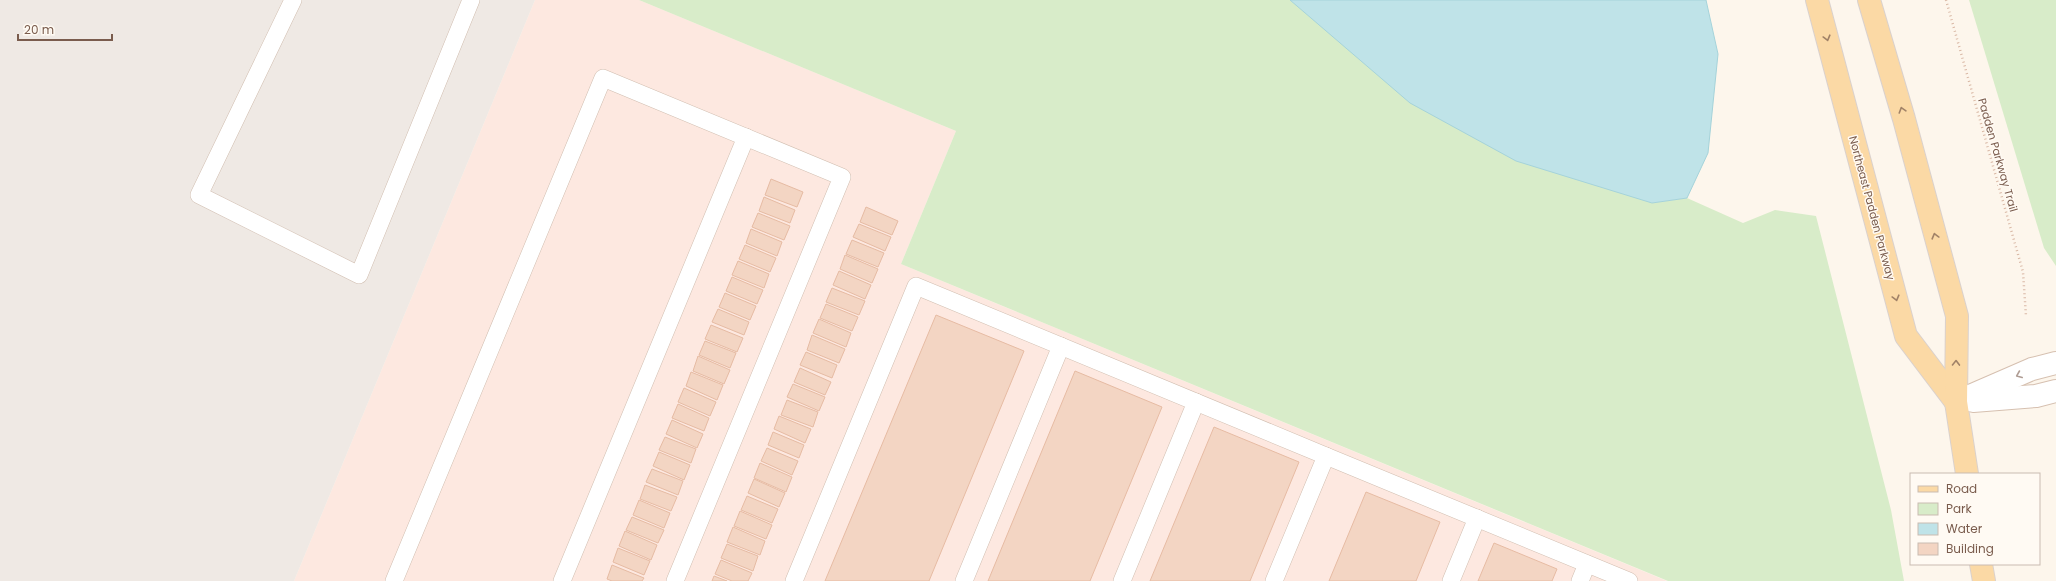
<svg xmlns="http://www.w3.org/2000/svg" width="2056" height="581" font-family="Poppins,sans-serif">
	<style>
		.commercial { fill: #fde8e0 }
		.industrial { fill: #efe9e4 }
		.green { fill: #d8ecc9 }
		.water { fill: #bfe3e8; stroke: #a5d3da }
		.building { fill: #f3d5c3; stroke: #e6bba3 }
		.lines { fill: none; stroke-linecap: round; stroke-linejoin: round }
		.lane-casing { stroke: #d1beb0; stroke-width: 18 }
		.secondary-casing { stroke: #d6c0b0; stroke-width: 24 }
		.primary-casing { stroke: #dad1cd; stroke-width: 24 }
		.path { stroke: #d9b8a5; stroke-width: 2.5; stroke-dasharray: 1 3; stroke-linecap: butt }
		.lane { stroke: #fff; stroke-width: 17 }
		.secondary { stroke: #fff; stroke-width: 22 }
		.primary { stroke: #fbd9a5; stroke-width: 22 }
		.oneway { stroke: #a18267 }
		.oneway2 { stroke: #af9d94 }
		.labels { text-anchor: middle; stroke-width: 3; stroke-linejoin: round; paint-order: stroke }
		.street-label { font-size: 11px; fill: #7a5c4d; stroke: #fffaf3 }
	</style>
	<rect width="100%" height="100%" fill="#fdf6ec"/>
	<path class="commercial" d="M535 0H639L956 131 901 264 1667 581H294Z"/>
	<path class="industrial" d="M0 0H535L294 581H0Z"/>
	<g class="green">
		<path d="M639 0H1290L1302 9 1652 203 1687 198 1743 223 1775 210 1816 216 1891 510 1904 581H1668L901 264 956 131Z"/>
		<path d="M1969 0H2056V266L2044 248Z"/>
	</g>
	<path class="water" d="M1290 0H1706L1718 54 1708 153 1687 198 1652 203 1516 161 1410 103Z"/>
	<g class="building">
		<path d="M771 179 803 192 797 207 765 195Z"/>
		<path d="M764 197 795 210 790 223 759 211Z"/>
		<path d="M866 207 898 221 892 235 860 222Z"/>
		<path d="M758 213 790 226 784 240 752 227Z"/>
		<path d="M859 224 891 237 885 251 853 237Z"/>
		<path d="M751 229 782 242 777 256 746 243Z"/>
		<path d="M852 240 884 253 878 267 846 254Z"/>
		<path d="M745 245 776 258 770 272 739 259Z"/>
		<path d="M845 255 878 269 872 283 840 269Z"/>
		<path d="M738 261 769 274 764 288 732 275Z"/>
		<path d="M839 271 871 285 865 299 833 285Z"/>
		<path d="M732 277 763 290 757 304 726 291Z"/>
		<path d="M832 288 865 301 859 315 826 302Z"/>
		<path d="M725 293 756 306 750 320 719 307Z"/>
		<path d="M826 304 858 317 852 331 820 318Z"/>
		<path d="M718 309 749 322 744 335 712 322Z"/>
		<path d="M936 315 1024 351 929 581H825Z"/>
		<path d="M819 319 851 333 846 347 813 333Z"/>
		<path d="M711 325 743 338 737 352 705 339Z"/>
		<path d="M812 335 845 349 839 363 807 350Z"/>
		<path d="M705 341 736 353 730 368 699 355Z"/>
		<path d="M806 352 837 365 832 378 800 365Z"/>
		<path d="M698 356 730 370 724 384 693 371Z"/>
		<path d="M800 368 831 382 825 395 794 382Z"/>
		<path d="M1075 371 1162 407 1090 581H988Z"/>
		<path d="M691 372 723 385 717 400 686 386Z"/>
		<path d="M793 384 825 397 819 411 787 397Z"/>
		<path d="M684 388 716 402 710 416 678 402Z"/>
		<path d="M787 400 818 412 813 427 781 415Z"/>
		<path d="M678 404 709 418 704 431 672 418Z"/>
		<path d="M779 416 811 429 805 443 774 429Z"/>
		<path d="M672 420 703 434 697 448 666 434Z"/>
		<path d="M1214 427 1299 462 1250 581H1150Z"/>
		<path d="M773 432 804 445 799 458 768 445Z"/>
		<path d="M665 437 696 449 691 463 659 450Z"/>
		<path d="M767 448 798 461 792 475 761 461Z"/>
		<path d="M659 452 690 465 684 480 653 466Z"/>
		<path d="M760 463 792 477 786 492 754 478Z"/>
		<path d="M652 469 683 481 678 495 646 482Z"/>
		<path d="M754 479 785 493 779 507 748 493Z"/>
		<path d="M645 485 677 497 671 511 640 499Z"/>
		<path d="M1366 492 1440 522 1416 581H1329Z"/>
		<path d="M747 496 778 509 772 523 741 510Z"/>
		<path d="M639 500 670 513 664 528 633 515Z"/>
		<path d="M740 511 772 525 766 539 734 526Z"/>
		<path d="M632 517 664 530 658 543 626 530Z"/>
		<path d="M733 527 765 541 760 555 727 542Z"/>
		<path d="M625 531 657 545 651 560 619 546Z"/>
		<path d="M1494 543 1557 569 1552 581H1478Z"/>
		<path d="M727 544 758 556 753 571 721 558Z"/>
		<path d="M618 548 650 561 644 575 613 562Z"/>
		<path d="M721 560 752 573 748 581H732L715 574Z"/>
		<path d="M612 565 644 578 642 581H612L607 579Z"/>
		<path d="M714 576 727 581H712Z"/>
	</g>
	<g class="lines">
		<defs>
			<g id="lane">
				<path d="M293 0 199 195 359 275 471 0"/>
				<path d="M394 581 603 78 842 177 675 581"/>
				<path d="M562 581 746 137"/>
				<path d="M794 581 916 286 1326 456"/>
				<path d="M964 581 1061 346"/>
				<path d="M1122 581 1196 402"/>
				<path d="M1274 581 1326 456 1629 581"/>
				<path d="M1451 581 1477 518"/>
				<path d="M1580 581 1587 564"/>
			</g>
			<g id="secondary">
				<path d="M1973 401 2036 396 2056 391"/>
				<path d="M1956 402 2032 369 2056 363"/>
			</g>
			<g id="primary">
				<path d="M1817 0 1906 336 1956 402"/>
				<path d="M1869 0 1904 119 1957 316 1956 402 1967 474"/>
				<path d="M1981 564 1984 581"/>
			</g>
		</defs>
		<use href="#lane" class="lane-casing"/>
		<use href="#secondary" class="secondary-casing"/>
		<use href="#primary" class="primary-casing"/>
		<path class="path" d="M1946 0 2023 272 2026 316"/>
		<use href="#lane" class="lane"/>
		<use href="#secondary" class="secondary"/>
		<use href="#primary" class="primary"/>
	</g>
	<defs><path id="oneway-chevron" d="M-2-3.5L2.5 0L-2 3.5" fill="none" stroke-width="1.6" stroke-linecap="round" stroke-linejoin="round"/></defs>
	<g class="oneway">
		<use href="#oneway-chevron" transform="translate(1827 38) rotate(75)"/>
		<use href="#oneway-chevron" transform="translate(1902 110) rotate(-107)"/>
		<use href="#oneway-chevron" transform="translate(1935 236) rotate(-105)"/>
		<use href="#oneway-chevron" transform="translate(1896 298) rotate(75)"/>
		<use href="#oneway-chevron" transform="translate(1956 363) rotate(-89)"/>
	</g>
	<use class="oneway2" href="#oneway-chevron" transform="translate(2019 375) rotate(157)"/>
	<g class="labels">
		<g class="street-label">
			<text transform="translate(1998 155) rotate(74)" y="4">Padden Parkway Trail</text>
			<text transform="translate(1872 208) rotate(75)" y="4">Northeast Padden Parkway</text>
		</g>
	</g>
	<rect x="1910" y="473" width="130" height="92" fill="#fffaf3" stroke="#cabbb1"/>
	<rect x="1918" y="486" width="20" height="6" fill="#fbd9a5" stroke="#cabbb1"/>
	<text x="1946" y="493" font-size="12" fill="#7a5c4d">Road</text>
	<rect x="1918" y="503" width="20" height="12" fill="#d8ecc9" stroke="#cabbb1"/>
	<text x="1946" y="513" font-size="12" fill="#7a5c4d">Park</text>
	<rect x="1918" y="523" width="20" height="12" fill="#bfe3e8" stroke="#cabbb1"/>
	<text x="1946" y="533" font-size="12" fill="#7a5c4d">Water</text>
	<rect x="1918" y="543" width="20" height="12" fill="#f3d5c3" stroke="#cabbb1"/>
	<text x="1946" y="553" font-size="12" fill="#7a5c4d">Building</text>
	<path d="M18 34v6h94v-6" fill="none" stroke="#7a5c4d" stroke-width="2"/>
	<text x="24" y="34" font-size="12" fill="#7a5c4d" stroke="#fffaf3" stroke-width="3" paint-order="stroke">20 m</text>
</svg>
